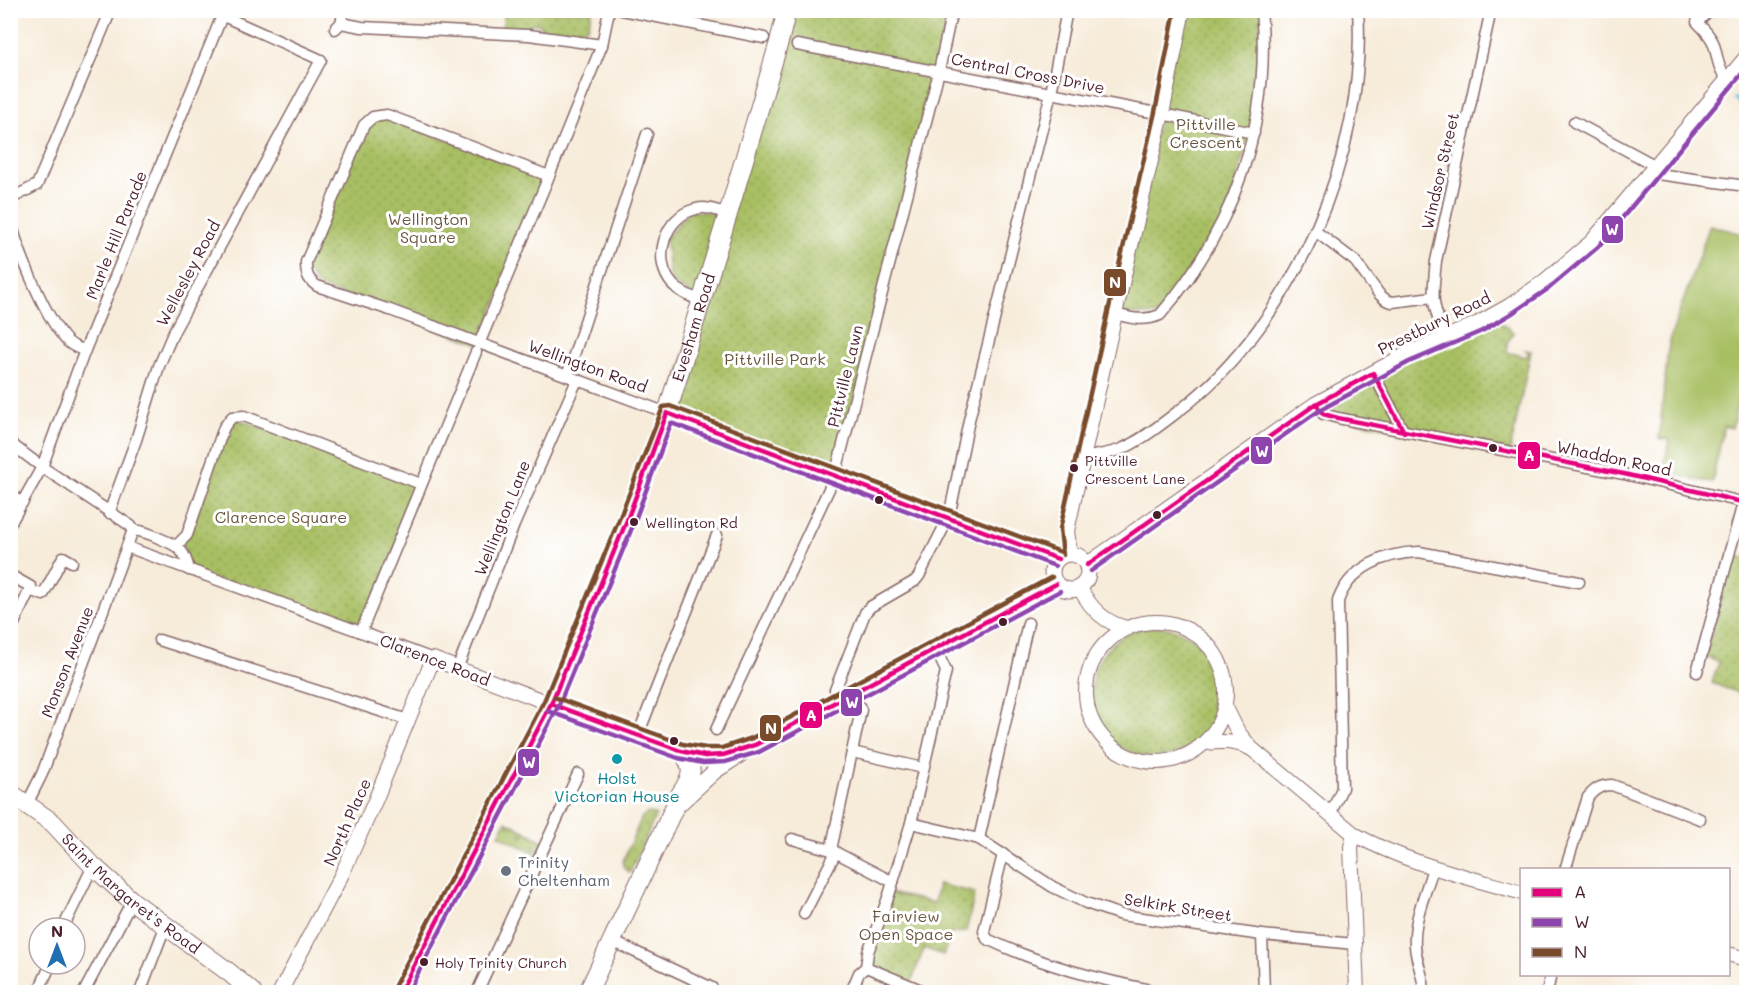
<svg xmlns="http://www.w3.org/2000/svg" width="1757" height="1003" font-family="Mali,sans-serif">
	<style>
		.grass { fill: url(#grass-dots); stroke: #7a6f48; stroke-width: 1.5 }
		.cemetery { fill: url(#cemetery-stones); stroke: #7a6f48; stroke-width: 1.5 }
		.pitch { fill: #a9bf64; stroke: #7a6f48; stroke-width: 1.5 }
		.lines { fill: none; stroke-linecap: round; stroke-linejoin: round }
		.stream { stroke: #64b9e0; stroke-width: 4 }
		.minor-casing { stroke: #876768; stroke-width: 13 }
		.tertiary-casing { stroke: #876768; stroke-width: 16 }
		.secondary-casing { stroke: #876768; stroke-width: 17 }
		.primary-casing { stroke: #876768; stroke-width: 20 }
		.trunk-casing { stroke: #876768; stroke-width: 20 }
		.minor { stroke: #fff; stroke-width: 10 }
		.tertiary { stroke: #fff; stroke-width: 14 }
		.secondary { stroke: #fff; stroke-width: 15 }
		.primary { stroke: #fff; stroke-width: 18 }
		.trunk { stroke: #fff; stroke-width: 18 }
		.bus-1-casing { stroke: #fff; stroke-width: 9 }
		.bus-2-casing { stroke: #fff; stroke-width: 9 }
		.bus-3-casing { stroke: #fff; stroke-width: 9 }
		.bus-1 { stroke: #e5007d; stroke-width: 4.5 }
		.bus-2 { stroke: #8e44ad; stroke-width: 4.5 }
		.bus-3 { stroke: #7a4b2a; stroke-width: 4.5 }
		.bus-dot { fill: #4a1f2b; stroke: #fff; stroke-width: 2 }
		.culture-dot { fill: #0f9aa8; stroke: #fff; stroke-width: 2 }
		.worship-dot { fill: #6b7280; stroke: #fff; stroke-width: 2 }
		.labels { text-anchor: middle; stroke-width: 6; stroke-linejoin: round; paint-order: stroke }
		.bus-label { font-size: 14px; fill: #4a1f2b; stroke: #fff; text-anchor: start }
		.street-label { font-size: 16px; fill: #4a1f2b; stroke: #fff }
		.park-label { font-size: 16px; fill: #6b573f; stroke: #fff }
		.culture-label { font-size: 16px; fill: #0d838f; stroke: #fff }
		.worship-label { font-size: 16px; fill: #5b616d; stroke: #fff; text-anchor: start }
		.line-badge { stroke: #fff; stroke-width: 2 }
		.badge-label { font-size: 16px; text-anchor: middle; font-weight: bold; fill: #fff }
	</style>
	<defs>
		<pattern id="grass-dots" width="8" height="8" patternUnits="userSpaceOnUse" patternTransform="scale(1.5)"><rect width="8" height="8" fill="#a9bf64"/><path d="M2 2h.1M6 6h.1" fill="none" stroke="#8c9b53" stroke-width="1.8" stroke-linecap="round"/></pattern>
		<pattern id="cemetery-stones" width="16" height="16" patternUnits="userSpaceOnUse" patternTransform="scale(1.5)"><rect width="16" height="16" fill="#a9bf64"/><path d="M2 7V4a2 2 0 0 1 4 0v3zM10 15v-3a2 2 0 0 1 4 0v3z" fill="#8c9b53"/></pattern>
	</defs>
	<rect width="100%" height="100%" fill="#fff"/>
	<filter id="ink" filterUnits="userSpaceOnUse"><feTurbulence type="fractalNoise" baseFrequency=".0167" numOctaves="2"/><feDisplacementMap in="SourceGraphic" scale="12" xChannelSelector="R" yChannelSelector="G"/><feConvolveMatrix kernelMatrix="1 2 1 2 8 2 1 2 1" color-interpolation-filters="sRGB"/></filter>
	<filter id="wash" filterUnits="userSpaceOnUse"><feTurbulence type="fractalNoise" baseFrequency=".008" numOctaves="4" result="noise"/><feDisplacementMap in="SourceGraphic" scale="24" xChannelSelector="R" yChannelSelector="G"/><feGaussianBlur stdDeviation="1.35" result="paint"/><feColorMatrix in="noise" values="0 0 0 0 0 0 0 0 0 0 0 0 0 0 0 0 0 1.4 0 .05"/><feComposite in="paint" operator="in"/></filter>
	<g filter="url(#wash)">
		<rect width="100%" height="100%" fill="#f7ecda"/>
		<g class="grass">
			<path d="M505 11H592L588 26 578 34 544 31 539 24H531L526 30 502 28Z"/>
			<path d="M787 11H950L835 476 667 413 701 301 670 281 665 239 689 211 727 214Z"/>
			<path d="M1183 11H1261L1259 102 1227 214 1160 315 1115 314Z"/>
			<path d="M379 115 549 176 479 344 317 286 306 268 364 125Z"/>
			<path d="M1493 316 1514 333 1506 344 1508 346 1507 352 1527 357 1528 351 1524 350 1531 351 1510 452 1338 418 1316 405Z"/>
			<path d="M232 417 421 484 361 632 189 570 182 540Z"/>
			<path d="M1733 556 1746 558V696L1712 683 1719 662 1705 657Z"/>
			<circle cx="1156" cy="692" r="65"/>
			<path d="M648 813 656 815 630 873 623 867V861L642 817Z"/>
			<path d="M938 884 975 893 966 932 952 933 943 955 924 948 910 986 875 971 866 960 889 893 934 903Z"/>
		</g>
		<path class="cemetery" d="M506 821 543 841 537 854 499 835Z"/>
		<path class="pitch" d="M1710 225 1746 235V392L1740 391 1732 428 1724 426 1712 483 1663 472 1669 440 1659 438 1668 350 1672 333Z"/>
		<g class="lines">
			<path class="stream" d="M1735 99 1746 106"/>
		</g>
	</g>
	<g filter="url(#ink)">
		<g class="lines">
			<defs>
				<g id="minor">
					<path d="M622 10 764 38"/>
					<path d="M1710 10 1697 22C1703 28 1709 34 1713 42 1718 55 1717 70 1728 79"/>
					<path d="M341 23 362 27 384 28 529 35 602 45"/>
					<path d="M335 29 341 23 344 10"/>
					<path d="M797 45 1162 114 1254 133"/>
					<path d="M1574 122 1656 166"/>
					<path d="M1650 173 1746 186"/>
					<path d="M549 176 387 115 373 117 364 125 306 262C306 273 307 279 317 286L390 310 667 413"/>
					<path d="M10 199 37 185 111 10"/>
					<path d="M10 218C17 249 46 320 68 342 73 346 79 349 85 350"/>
					<path d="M1315 231 1355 261 1379 294 1386 300 1392 302 1433 297"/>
					<path d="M702 301C692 297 681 293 673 285 651 261 664 216 696 209 707 206 718 211 728 214"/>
					<path d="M1115 314C1131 318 1144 322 1160 315 1233 230 1272 123 1261 10"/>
					<path d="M1446 338C1431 305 1432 297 1436 261L1491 10"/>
					<path d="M479 344 549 176 602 45 609 10"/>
					<path d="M1373 373 1404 432"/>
					<path d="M567 376 647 134"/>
					<path d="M1316 404 1323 414 1338 418 1624 474 1746 503"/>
					<path d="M10 443 42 467 131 526 133 530"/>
					<path d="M1084 458C1095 455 1108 454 1119 450 1138 443 1163 423 1180 410 1293 323 1368 153 1358 10"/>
					<path d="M10 496 23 502"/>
					<path d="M109 513 136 440 159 366 174 331 321 60 210 10"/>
					<path d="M10 524 42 467 85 350 222 16"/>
					<path d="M133 530C143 531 151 534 161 539 179 546 185 551 189 570"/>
					<path d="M177 545 187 535 224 427 232 417 244 416 421 484"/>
					<path d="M127 547 361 632 433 659"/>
					<path d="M10 575 31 587 10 632"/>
					<path d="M29 590 43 595 63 557 72 562"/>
					<path d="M361 632 476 352"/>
					<path d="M159 640 408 720"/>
					<path d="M457 669 514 525 577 380"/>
					<path d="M1697 672 1743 503"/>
					<path d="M840 699 835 690 865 613 870 607 915 581 919 576 949 517 969 420 1051 93 1067 10"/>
					<path d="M716 730 835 476 939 71 952 10"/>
					<path d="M638 735 717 535"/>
					<path d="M852 752 923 768"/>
					<path d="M27 804 42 774 133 530"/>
					<path d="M1331 813 1342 788 1338 601C1350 567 1385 553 1419 552L1579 582"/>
					<path d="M911 823 979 839 1053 887 1086 903 1121 915 1262 935 1354 944"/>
					<path d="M792 839 831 850 893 882"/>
					<path d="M979 839 1028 623"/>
					<path d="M831 850 861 710 852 692"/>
					<path d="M1003 854 984 931 987 939C1041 965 1101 980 1160 992"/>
					<path d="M1565 870 1588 797C1595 789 1601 785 1612 785L1700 819"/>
					<path d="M804 914 836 852"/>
					<path d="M63 928 93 866"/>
					<path d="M1262 935 1264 992"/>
					<path d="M612 941 712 988"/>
					<path d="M866 967 926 992"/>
					<path d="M38 992 51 964"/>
					<path d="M84 992 132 901"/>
					<path d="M140 992 165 927"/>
					<path d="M477 992 578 774"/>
					<path d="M851 992 859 973 866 967 868 952 889 895 911 823 946 671 935 648"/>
					<path d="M1424 992C1424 976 1416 962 1415 946 1413 920 1426 892 1433 868"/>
					<path d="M1547 992 1551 974"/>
				</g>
				<g id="tertiary">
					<path d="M667 413 1058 559"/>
					<path d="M1070 554 1067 531 1115 314 1162 114 1183 10"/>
					<path d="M1080 588C1090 608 1104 623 1127 628"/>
					<circle cx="1156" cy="692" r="70"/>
					<path d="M1225 706 1238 732 1252 749 1354 834C1403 862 1467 877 1522 893"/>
					<path d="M1205 743C1223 741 1233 741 1250 748"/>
					<path d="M1354 834 1351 847 1357 992"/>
					<path d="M1728 954 1746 959"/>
					<path d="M280 992 342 874 375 801 433 659 551 704"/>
				</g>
				<g id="secondary">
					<circle cx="1070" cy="572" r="18"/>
					<path d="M1087 565 1316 404 1406 355 1478 324 1510 306 1543 283 1592 242 1746 58"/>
					<path d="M681 751C703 756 716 758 738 750"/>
					<path d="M677 806 715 771 755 745 1056 584"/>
				</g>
				<g id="primary">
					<path d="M551 704 681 751C695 768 693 775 681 793L588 992"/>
					<path id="s1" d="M400 992 472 853 551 704 627 520 667 413 728 214 779 42 787 10"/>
				</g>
				<g id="trunk">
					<path id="s2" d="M10 793 53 823 93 866 132 901 230 973 252 992"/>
				</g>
			</defs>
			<use href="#minor" class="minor-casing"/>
			<use href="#tertiary" class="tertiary-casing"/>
			<use href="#secondary" class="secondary-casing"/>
			<use href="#primary" class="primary-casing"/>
			<use href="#trunk" class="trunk-casing"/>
			<use href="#minor" class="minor"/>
			<use href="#tertiary" class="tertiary"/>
			<use href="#secondary" class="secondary"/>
			<use href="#primary" class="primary"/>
			<use href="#trunk" class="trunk"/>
			<defs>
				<g id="bus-1">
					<path d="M1316 404 1323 414 1338 418 1624 474 1746 503"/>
					<path d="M1087 565 1316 404 1373 373 1404 432"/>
					<path d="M551 704 681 751 705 756 723 755 755 745 1056 584"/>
					<path d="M400 992 551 704 627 520 667 413 1058 559"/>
				</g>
				<g id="bus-2">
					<path d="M1091 571 1320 410 1409 362 1482 331 1514 312 1548 289 1598 247 1746 69"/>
					<path d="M548 711 678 758 703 763 725 762 759 752 1060 591"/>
					<path d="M408 992 558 707 634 523 671 423 1055 566"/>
				</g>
				<g id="bus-3">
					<path d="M1063 555 1060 529 1108 312 1155 112 1175 10"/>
					<path d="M554 697 683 744 706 748H722L752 738 1052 577"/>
					<path d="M393 989 544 701 620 517 663 407 670 406 1061 552"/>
				</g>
			</defs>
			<use href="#bus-1" class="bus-1-casing"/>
			<use href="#bus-2" class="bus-2-casing"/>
			<use href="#bus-3" class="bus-3-casing"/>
			<use href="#bus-1" class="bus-1"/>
			<use href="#bus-2" class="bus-2"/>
			<use href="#bus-3" class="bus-3"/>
		</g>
	</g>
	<g class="bus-dot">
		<circle cx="1493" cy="448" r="5"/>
		<circle cx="1074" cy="468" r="5"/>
		<circle cx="879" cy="500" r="5"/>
		<circle cx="1157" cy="515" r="5"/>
		<circle cx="634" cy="522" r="5"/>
		<circle cx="1003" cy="622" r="5"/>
		<circle cx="674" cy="741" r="5"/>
		<circle cx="424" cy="962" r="5"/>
	</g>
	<circle class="culture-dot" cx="617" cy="759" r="6"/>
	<circle class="worship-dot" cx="506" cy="871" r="6"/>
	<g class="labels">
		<g class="bus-label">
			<text x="1085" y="466">Pittville<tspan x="1085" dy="18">Crescent Lane</tspan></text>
			<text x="645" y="528">Wellington Rd</text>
			<text x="435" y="968">Holy Trinity Church</text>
		</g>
		<g class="street-label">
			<text transform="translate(1028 73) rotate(11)" y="6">Central Cross Drive</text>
			<text transform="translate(1440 171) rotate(-77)" y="6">Windsor Street</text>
			<text transform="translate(116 235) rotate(-68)" y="6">Marle Hill Parade</text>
			<text transform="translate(188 273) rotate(-62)" y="6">Wellesley Road</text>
			<text transform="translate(1434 323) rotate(-26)" y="6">Prestbury Road</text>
			<text dy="6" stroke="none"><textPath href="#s1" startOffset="728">Evesham Road</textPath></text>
			<text transform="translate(588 366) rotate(20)" y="6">Wellington Road</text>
			<text transform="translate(845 376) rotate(-76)" y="6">Pittville Lawn</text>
			<text transform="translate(1614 458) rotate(12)" y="6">Whaddon Road</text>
			<text transform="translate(502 518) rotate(-68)" y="6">Wellington Lane</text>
			<text transform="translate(435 660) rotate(21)" y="6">Clarence Road</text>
			<text transform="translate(67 662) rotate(-69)" y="6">Monson Avenue</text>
			<text transform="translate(347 822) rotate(-66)" y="6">North Place</text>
			<text dy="6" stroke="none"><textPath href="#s2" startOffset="158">Saint Margaret's Road</textPath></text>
			<text transform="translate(1178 907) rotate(9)" y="6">Selkirk Street</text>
		</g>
		<g class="park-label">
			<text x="1206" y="130">Pittville<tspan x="1206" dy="18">Crescent</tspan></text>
			<text x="428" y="225">Wellington<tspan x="428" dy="18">Square</tspan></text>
			<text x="775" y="365">Pittville Park</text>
			<text x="281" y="523">Clarence Square</text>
			<text x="906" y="922">Fairview<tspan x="906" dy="18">Open Space</tspan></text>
		</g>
		<g class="culture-label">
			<text x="617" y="784">Holst<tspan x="617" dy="18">Victorian House</tspan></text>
		</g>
		<g class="worship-label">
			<text x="518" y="868">Trinity<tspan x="518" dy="18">Cheltenham</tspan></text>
		</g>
	</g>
	<g class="line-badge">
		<rect x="1601" y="215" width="23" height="29" rx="6" fill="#8e44ad"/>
		<rect x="1103" y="268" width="24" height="29" rx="6" fill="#7a4b2a"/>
		<rect x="1250" y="436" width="23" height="29" rx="6" fill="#8e44ad"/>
		<rect x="1517" y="441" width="24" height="29" rx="6" fill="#e5007d"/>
		<rect x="840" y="688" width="23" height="29" rx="6" fill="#8e44ad"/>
		<rect x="799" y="701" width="24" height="28" rx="6" fill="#e5007d"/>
		<rect x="759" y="714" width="23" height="28" rx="6" fill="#7a4b2a"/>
		<rect x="517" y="748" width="23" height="29" rx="6" fill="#8e44ad"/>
	</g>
	<g class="badge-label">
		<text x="1612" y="235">W</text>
		<text x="1115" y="288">N</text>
		<text x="1262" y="457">W</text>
		<text x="1529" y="461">A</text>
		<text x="852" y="708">W</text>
		<text x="811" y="721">A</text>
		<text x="771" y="734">N</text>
		<text x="529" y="768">W</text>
	</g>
	<rect width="1757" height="1003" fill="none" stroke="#fff" stroke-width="36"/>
	<rect x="1520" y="868" width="210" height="108" fill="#ffffff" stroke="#b7a5aa" stroke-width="1.5"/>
	<rect x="1532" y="888" width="30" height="9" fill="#e5007d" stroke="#b7a5aa" stroke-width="1.5"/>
	<text x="1574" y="898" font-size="18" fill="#4a1f2b">A</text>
	<rect x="1532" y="918" width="30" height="9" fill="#8e44ad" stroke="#b7a5aa" stroke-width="1.5"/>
	<text x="1574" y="928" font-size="18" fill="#4a1f2b">W</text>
	<rect x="1532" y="948" width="30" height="9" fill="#7a4b2a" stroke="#b7a5aa" stroke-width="1.5"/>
	<text x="1574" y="958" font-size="18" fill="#4a1f2b">N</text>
	<g transform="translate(57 946)"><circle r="28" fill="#ffffff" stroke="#b7a5aa" stroke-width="1.5"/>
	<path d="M0-4.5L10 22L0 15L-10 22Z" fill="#1f6fb2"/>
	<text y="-9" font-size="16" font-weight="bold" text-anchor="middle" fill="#4a1f2b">N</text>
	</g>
</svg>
